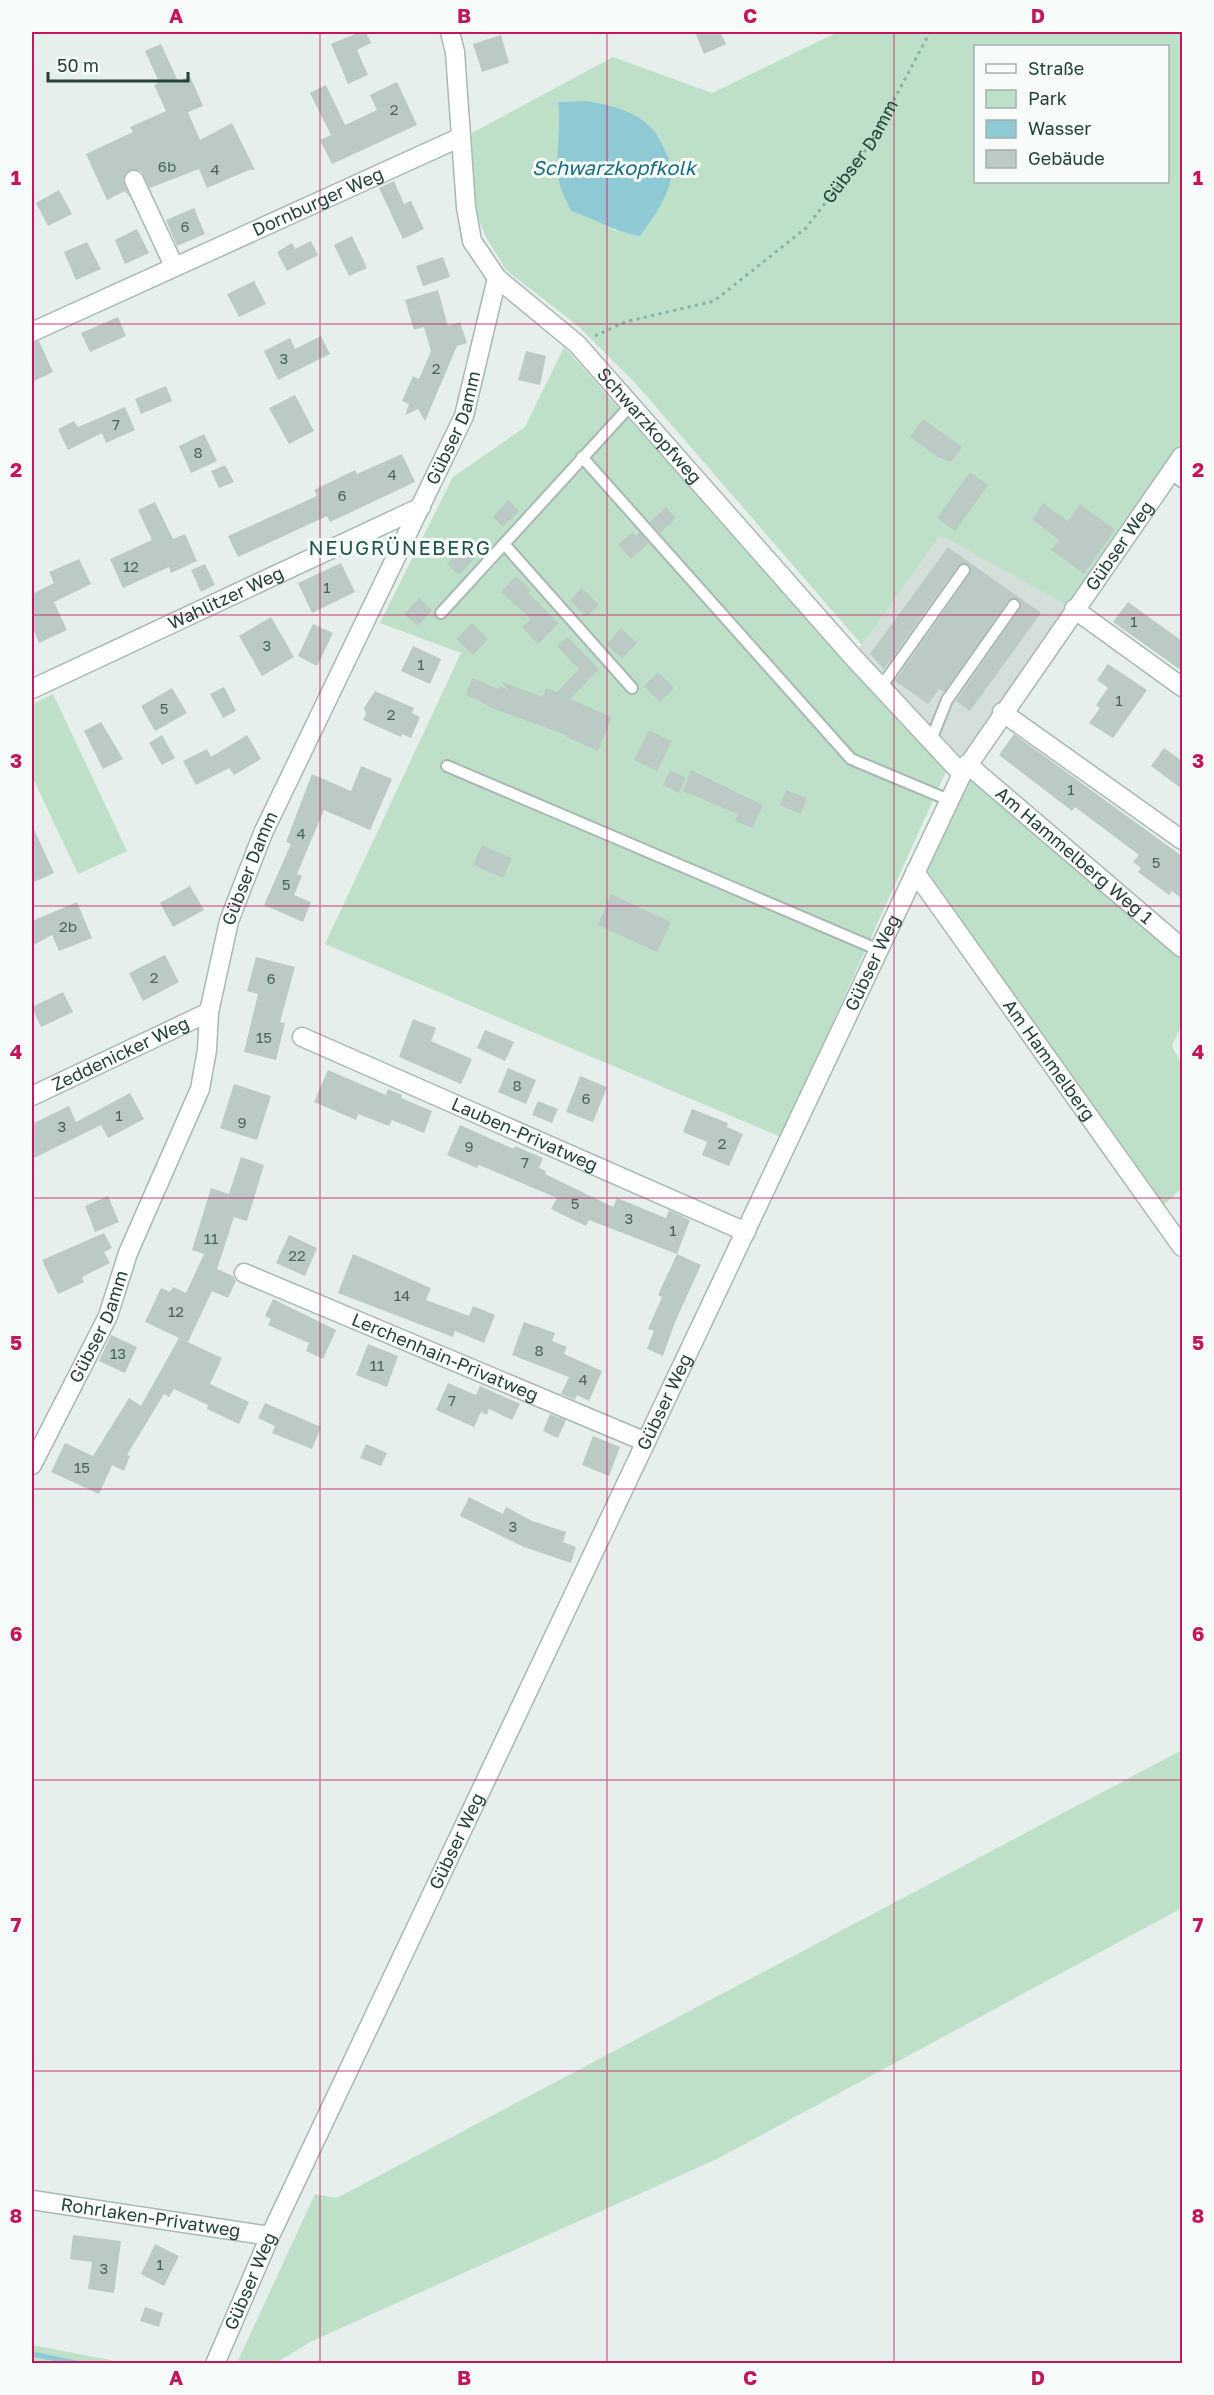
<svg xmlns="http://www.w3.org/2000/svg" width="1214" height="2395" font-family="'Golos Text',sans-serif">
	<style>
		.built { fill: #d4dfda }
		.green { fill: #bfe0c8; fill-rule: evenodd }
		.water { fill: #8ec9d4 }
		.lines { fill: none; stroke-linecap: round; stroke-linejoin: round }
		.stream { stroke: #8ec9d4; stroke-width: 5 }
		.building { fill: #bbcac4 }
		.lane-casing { stroke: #a8b8b2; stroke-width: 14 }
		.street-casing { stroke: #a8b8b2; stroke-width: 21 }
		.path { stroke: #86b3a5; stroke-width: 3; stroke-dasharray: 3 4.5; stroke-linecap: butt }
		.lane { stroke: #fff; stroke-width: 10 }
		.street { stroke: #fff; stroke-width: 18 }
		.grid { fill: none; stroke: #c2185b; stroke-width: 1.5; stroke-opacity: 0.55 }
		.labels { text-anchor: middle; stroke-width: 6; stroke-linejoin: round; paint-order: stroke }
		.number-label { font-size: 15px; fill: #4a645c }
		.street-label { font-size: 18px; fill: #24423a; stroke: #f7fbf9 }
		.water-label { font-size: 20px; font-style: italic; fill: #1c6f80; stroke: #f7fbf9 }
		.neighbourhood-label { font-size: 20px; letter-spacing: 1.5px; fill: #1f5548; stroke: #f7fbf9 }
		.neatline { fill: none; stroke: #c2185b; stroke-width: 2 }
		.grid-label { font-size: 20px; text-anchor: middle; font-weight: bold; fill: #c2185b }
	</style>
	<rect width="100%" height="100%" fill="#e6efeb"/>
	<path class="built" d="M940 534 1074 609 962 774 853 657Z"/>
	<g class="green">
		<path d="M838 32H1182V456L1074 609 940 535 862 645 637 385 578 326 506 270 486 237 472 204V133L613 57 712 93ZM976 46H1168V182H976ZM558 102 617 232 602 222 571 211 558 156 561 123Z"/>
		<path d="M564 347 850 665 948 767 781 1137 325 944 461 653 380 623 453 477 525 427Z"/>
		<path d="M53 694 127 851 78 874 32 776V704Z"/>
		<path d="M967 764 1182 948V1024L1172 1046 1182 1065V1188L1157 1211 915 872Z"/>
		<path d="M1182 1750V1908L717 2159 310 2342 276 2363H237L315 2194 337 2198Z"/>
		<path d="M32 2345 126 2363H32Z"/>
	</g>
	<path class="water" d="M586 101C622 107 653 116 666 153 668 158 672 165 672 170 671 194 653 218 640 236 615 232 595 219 571 211 568 204 564 196 561 189 553 161 562 130 558 102Z"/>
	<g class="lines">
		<path class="stream" d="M32 2354 81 2364"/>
	</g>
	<g class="building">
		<path d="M360 32H366L371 43 357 50 368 75 348 84 331 44Z"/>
		<path d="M695 32H720L726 44 704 54Z"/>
		<path d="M501 35 509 63 482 72 473 44Z"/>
		<path d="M161 44 178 81 190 76 203 106 188 112 200 140 232 123 255 170H249L207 188 199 169 150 188 141 171 130 170 123 180 130 198 125 191 107 200 86 154 133 132 130 127 166 111 154 85 159 82 145 51Z"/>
		<path d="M397 82 417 125 332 164 320 140 331 135 310 93 326 85 345 125 377 110 370 95Z"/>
		<path d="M394 181 404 204 411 201 424 229 403 239 379 188Z"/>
		<path d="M59 190 72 214 48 226 36 203Z"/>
		<path d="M194 208 205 234 177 246 166 220Z"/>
		<path d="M137 229 149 253 125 264 115 240Z"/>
		<path d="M352 236 367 268 349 276 334 245Z"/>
		<path d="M311 241 318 255 287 271 277 252 292 243 295 249Z"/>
		<path d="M87 242 101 269 76 280 64 252Z"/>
		<path d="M443 257 450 277 423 286 416 266Z"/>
		<path d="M254 281 266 304 239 317 227 294Z"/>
		<path d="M438 290 448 326 460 322 467 343 457 346 425 421 418 409 405 415 409 404 402 401 413 376 419 379 431 351 424 327 414 330 405 300Z"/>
		<path d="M118 317 126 336 90 352 81 333Z"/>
		<path d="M321 336 330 354 278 380 264 351 290 338 295 349Z"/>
		<path d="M39 341 53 372 32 382V343Z"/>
		<path d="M526 351 546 356 540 385 518 380Z"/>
		<path d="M166 386 172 401 141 414 135 399Z"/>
		<path d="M295 395 314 431 289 444 269 408Z"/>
		<path d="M125 407 135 430 106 443 102 433 68 450 58 429 74 421 78 427Z"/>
		<path d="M923 419 962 447 951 462 938 457 910 437Z"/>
		<path d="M204 434 217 461 191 473 179 446Z"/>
		<path d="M402 454 415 482 330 522 327 516 238 557 228 536 317 496 314 490 355 470 357 474Z"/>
		<path d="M225 465 234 482 219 488 211 471Z"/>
		<path d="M970 472 988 485 955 531 937 518Z"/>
		<path d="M508 500 519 511 503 527 493 517Z"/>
		<path d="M155 502 173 539 185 534 197 561 171 573 169 567 123 588 110 559 152 540 138 510Z"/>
		<path d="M1043 503 1068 521 1080 504 1115 530 1084 574 1051 550 1059 540 1032 519Z"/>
		<path d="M666 507 676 518 660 533 650 522Z"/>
		<path d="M633 532 636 536 639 532 649 543 631 559 618 544Z"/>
		<path d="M467 541 480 552 459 575 447 564Z"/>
		<path d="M948 547 1041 613 970 711 956 701 1020 609 1021 602 1018 599 1008 601 944 692 939 689 928 704 895 681 970 574 971 567 968 564 958 566 884 669 870 654Z"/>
		<path d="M79 559 91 584 54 602 67 630 39 643 32 626V594L54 583 49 572Z"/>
		<path d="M341 563 355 592 312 613 298 583Z"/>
		<path d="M205 564 215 585 201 592 191 570Z"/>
		<path d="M516 576 531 590 528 593 559 623 538 644 522 627 531 619 501 592Z"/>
		<path d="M582 588 599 605 586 617 570 600Z"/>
		<path d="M419 598 432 610 418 626 404 614Z"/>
		<path d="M1128 602 1182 641V671L1113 622Z"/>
		<path d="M271 617 294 657 262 676 239 636Z"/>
		<path d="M472 623 488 639 473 655 456 639Z"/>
		<path d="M313 624 333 633 317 666 298 656Z"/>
		<path d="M621 628 637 643 622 659 606 644Z"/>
		<path d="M567 637 599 669 570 699 612 717 598 751 566 737V735L492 708 466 694 472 678 499 689 500 686 509 690 500 681 543 697 546 688 557 692 579 669 557 646Z"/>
		<path d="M413 646 441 659 430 684 401 671Z"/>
		<path d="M1108 664 1147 690 1113 738 1089 723 1100 708 1096 705 1108 688 1097 680Z"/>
		<path d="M658 672 674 688 660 702 644 686Z"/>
		<path d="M224 687 236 711 223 718 210 694Z"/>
		<path d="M172 688 187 713 155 731 141 706Z"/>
		<path d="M375 691 414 708 412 713 420 717 411 738 402 734 401 737 363 720 366 714 364 708Z"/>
		<path d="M101 722 123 759 103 769 84 731Z"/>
		<path d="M649 730 672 741 657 771 634 760Z"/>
		<path d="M1014 734 1182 856V899L1172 891 1169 895 1138 872 1141 868 1133 862 1139 855 1075 807 1072 811 999 755Z"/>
		<path d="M162 735 175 758 162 765 149 743Z"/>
		<path d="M247 735 261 759 234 775 229 768 196 785 183 761 207 749 211 757Z"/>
		<path d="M1164 748 1182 761V789L1151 766Z"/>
		<path d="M361 766 392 779 370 830 324 810 297 874 302 876 294 895 311 902 303 922 264 905 291 844 286 842 312 774 351 791Z"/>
		<path d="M670 770 686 778 679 793 663 785Z"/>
		<path d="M691 770 763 805 752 828 735 821 738 814 683 791Z"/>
		<path d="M786 790 807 798 801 814 780 805Z"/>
		<path d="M32 825 54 873 32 883Z"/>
		<path d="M482 845 512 858 503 878 473 865Z"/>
		<path d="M190 886 204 910 173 927 160 903Z"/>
		<path d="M611 894 671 922 657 952 598 925Z"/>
		<path d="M77 902 92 938 59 951 52 935 32 946V921Z"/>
		<path d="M165 955 179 982 143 1001 129 973Z"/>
		<path d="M256 957 295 967 280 1022 285 1023 276 1060 244 1052 258 994 247 991Z"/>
		<path d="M63 992 73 1012 41 1027 32 1007Z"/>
		<path d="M413 1019 436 1028 431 1041 472 1059 461 1084 399 1057Z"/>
		<path d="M485 1030 514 1042 505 1061 477 1048Z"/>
		<path d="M508 1068 536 1080 526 1104 498 1092Z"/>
		<path d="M328 1070 386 1095 388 1089 402 1095 401 1098 432 1111 424 1133 392 1120 389 1126 358 1114 356 1120 314 1102Z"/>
		<path d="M580 1076 607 1087 593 1122 566 1112Z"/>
		<path d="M234 1084 271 1096 257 1140 220 1128Z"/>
		<path d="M130 1093 144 1119 108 1138 101 1125 32 1159V1124L69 1106 76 1122Z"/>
		<path d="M538 1101 558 1109 552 1123 532 1115Z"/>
		<path d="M692 1109 728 1123 727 1127 743 1134 729 1166 702 1155 707 1142 683 1132Z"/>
		<path d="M460 1125 514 1149 515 1146 543 1158 539 1168 546 1171 545 1174 613 1207 617 1198 666 1218 669 1210 690 1220 677 1254 589 1220 586 1226 551 1209 557 1198 479 1165 477 1168 447 1155Z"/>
		<path d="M241 1157 264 1165 247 1221 234 1217 217 1269 233 1276 236 1281 228 1298 212 1291 188 1342 145 1322 161 1288 170 1292 173 1287 186 1293 204 1254 192 1250 211 1188 229 1194Z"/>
		<path d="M108 1196 119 1222 95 1232 85 1206Z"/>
		<path d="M104 1233 112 1248 104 1252 110 1263 82 1277 84 1282 58 1294 42 1260Z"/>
		<path d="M289 1235 317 1248 305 1276 276 1263Z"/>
		<path d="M353 1254 431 1288 426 1300 469 1316 473 1306 495 1315 484 1343 455 1331 453 1337 338 1293Z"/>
		<path d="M677 1254 701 1265 675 1322 663 1356 647 1349 654 1331 648 1329 662 1297 658 1295Z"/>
		<path d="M273 1299 336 1330 323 1359 306 1351 309 1343 268 1325 271 1319 265 1316Z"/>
		<path d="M524 1322 555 1333 552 1341 567 1347 564 1354 602 1371 589 1401 577 1395 575 1400 561 1394 569 1377 512 1355Z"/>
		<path d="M111 1335 137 1347 125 1373 99 1361Z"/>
		<path d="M179 1338 222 1358 210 1384 249 1402 239 1424 207 1409 208 1405 174 1389 169 1397 164 1394 127 1455 130 1456 124 1471 112 1465 99 1494 51 1472 65 1443 93 1456 129 1398 141 1406Z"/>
		<path d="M368 1344 398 1356 387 1387 356 1375Z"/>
		<path d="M448 1383 476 1395 480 1386 520 1404 512 1420 489 1409 487 1415 481 1412 474 1427 436 1410Z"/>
		<path d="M265 1403 321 1427 312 1449 272 1433 275 1426 258 1418Z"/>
		<path d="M550 1414 566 1420 558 1438 543 1431Z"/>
		<path d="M593 1436 620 1447 609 1476 582 1465Z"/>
		<path d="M366 1444 387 1453 381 1466 360 1458Z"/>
		<path d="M469 1497 503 1514 506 1507 532 1521 566 1532 563 1542 576 1547 571 1563 524 1547 460 1516Z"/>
		<path d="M73 2235 121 2241 114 2293 88 2289 92 2262 70 2259Z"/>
		<path d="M155 2244 179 2256 164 2286 141 2274Z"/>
		<path d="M145 2307 163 2313 159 2327 140 2321Z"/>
	</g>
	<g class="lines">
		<defs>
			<g id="lane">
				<path d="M582 457 851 759 949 800"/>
				<path d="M1170 473 1182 482"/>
				<path d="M504 544 632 688"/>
				<path d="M441 613 631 405"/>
				<path d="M881 687 964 570"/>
				<path d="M931 740 947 700 1014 605"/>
				<path d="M447 766 879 950"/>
			</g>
			<g id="street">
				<path id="s2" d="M450 32 455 52 466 207 472 241 497 278 577 344 853 657 962 774"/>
				<path d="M134 180 174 266"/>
				<path id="s3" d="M32 332 461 137"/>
				<path d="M1074 609 1182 687"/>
				<path id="s4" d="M32 689 421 507"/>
				<path d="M1002 712 1182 840"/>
				<path id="s5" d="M967 764 1182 948"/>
				<path id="s6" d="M915 872 1182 1247"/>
				<path id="s7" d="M302 1037 746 1232"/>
				<path id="s8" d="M32 1096 209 1012"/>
				<path id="s9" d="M244 1273 646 1442"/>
				<path id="s10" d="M32 1465 108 1316 128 1253 200 1089 207 1050 209 1012 229 921 263 833 464 416 497 278"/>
				<path id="s11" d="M32 2200 270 2236"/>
				<path id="s12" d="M215 2364 270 2236 962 774 1182 456"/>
			</g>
		</defs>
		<use href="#lane" class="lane-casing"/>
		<use href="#street" class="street-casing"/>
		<path class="path" id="s1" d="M595 336 625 322 714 301 806 228 871 143 930 32"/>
		<use href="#lane" class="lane"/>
		<use href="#street" class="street"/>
	</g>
	<path class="grid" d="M320 32V2364M607 32V2364M894 32V2364M32 324H1182M32 615H1182M32 906H1182M32 1198H1182M32 1489H1182M32 1780H1182M32 2071H1182"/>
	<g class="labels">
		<g class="number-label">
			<text x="394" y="115">2</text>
			<text x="167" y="172">6b</text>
			<text x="215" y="175">4</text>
			<text x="185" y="232">6</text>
			<text x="284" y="364">3</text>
			<text x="436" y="374">2</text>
			<text x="116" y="430">7</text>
			<text x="198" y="458">8</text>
			<text x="392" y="480">4</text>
			<text x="342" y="501">6</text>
			<text x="131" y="572">12</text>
			<text x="327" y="593">1</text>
			<text x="1134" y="627">1</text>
			<text x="267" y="651">3</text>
			<text x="421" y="670">1</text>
			<text x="1119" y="706">1</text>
			<text x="164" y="714">5</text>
			<text x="391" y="720">2</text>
			<text x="1071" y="795">1</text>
			<text x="301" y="839">4</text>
			<text x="1156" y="868">5</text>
			<text x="286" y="890">5</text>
			<text x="68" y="932">2b</text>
			<text x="154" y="983">2</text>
			<text x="271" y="984">6</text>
			<text x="264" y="1043">15</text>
			<text x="517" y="1091">8</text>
			<text x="586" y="1104">6</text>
			<text x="119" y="1121">1</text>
			<text x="242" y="1128">9</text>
			<text x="62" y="1132">3</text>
			<text x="722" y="1149">2</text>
			<text x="469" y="1152">9</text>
			<text x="525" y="1168">7</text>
			<text x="575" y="1209">5</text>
			<text x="629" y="1224">3</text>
			<text x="673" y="1236">1</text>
			<text x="211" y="1244">11</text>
			<text x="297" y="1261">22</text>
			<text x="402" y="1301">14</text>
			<text x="176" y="1317">12</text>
			<text x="539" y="1356">8</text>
			<text x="118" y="1359">13</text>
			<text x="377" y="1371">11</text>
			<text x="583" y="1385">4</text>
			<text x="452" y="1406">7</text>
			<text x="82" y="1473">15</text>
			<text x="513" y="1532">3</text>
			<text x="160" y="2270">1</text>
			<text x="104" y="2274">3</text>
		</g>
		<g class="street-label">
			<text dy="6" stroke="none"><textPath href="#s1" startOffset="336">Gübser Damm</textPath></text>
			<text dy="6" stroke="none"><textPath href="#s3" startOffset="314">Dornburger Weg</textPath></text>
			<text dy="6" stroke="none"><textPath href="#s10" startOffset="1126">Gübser Damm</textPath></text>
			<text dy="6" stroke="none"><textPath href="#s2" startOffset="468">Schwarzkopfweg</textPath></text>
			<text dy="6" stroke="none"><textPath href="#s12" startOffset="2034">Gübser Weg</textPath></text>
			<text dy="6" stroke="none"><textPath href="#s4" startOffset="214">Wahlitzer Weg</textPath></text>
			<text dy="6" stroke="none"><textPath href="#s5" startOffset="141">Am Hammelberg Weg 1</textPath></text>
			<text dy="6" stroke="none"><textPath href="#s10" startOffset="640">Gübser Damm</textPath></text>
			<text dy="6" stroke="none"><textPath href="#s12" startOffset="1548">Gübser Weg</textPath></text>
			<text dy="6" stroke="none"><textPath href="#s8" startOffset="98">Zeddenicker Weg</textPath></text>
			<text dy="6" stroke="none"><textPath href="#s6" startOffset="231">Am Hammelberg</textPath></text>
			<text dy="6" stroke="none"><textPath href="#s7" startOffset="243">Lauben-Privatweg</textPath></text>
			<text dy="6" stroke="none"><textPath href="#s10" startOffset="154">Gübser Damm</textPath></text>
			<text dy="6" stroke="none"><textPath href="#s9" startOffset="218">Lerchenhain-Privatweg</textPath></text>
			<text dy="6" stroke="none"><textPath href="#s12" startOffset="1062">Gübser Weg</textPath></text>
			<text dy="6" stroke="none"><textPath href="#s12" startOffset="576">Gübser Weg</textPath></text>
			<text dy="6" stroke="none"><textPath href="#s11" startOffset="120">Rohrlaken-Privatweg</textPath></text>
			<text dy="6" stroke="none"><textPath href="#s12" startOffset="90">Gübser Weg</textPath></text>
		</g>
		<g class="water-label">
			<text x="614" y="175">Schwarzkopfkolk</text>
		</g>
		<g class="neighbourhood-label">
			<text x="400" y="555">NEUGRÜNEBERG</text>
		</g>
	</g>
	<rect width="1214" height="2395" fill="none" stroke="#f7fbf9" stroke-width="66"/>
	<rect x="974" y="45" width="195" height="138" fill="#f7fbf9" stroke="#a3b1ad" stroke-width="1.5"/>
	<rect x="986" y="64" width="30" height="9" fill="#ffffff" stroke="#a3b1ad" stroke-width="1.5"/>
	<text x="1028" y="75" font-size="18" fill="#24423a">Straße</text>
	<rect x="986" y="90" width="30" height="18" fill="#bfe0c8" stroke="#a3b1ad" stroke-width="1.5"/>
	<text x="1028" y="105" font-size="18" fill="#24423a">Park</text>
	<rect x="986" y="120" width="30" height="18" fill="#8ec9d4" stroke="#a3b1ad" stroke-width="1.5"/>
	<text x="1028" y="135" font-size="18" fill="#24423a">Wasser</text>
	<rect x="986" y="150" width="30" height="18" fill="#bbcac4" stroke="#a3b1ad" stroke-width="1.5"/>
	<text x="1028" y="165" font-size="18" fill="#24423a">Gebäude</text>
	<path d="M48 72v9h140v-9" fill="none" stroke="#24423a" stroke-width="3"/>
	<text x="57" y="72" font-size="18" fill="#24423a" stroke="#f7fbf9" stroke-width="4.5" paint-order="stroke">50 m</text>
	<rect x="33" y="33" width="1148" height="2329" class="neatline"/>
	<g class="grid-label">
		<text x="176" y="23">A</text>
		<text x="464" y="23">B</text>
		<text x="750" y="23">C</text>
		<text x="1038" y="23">D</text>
		<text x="16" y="185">1</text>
		<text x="1198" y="185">1</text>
		<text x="16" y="477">2</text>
		<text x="1198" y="477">2</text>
		<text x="16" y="768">3</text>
		<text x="1198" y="768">3</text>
		<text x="16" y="1059">4</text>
		<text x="1198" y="1059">4</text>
		<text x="16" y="1350">5</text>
		<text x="1198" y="1350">5</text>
		<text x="16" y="1641">6</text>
		<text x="1198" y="1641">6</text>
		<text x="16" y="1932">7</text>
		<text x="1198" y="1932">7</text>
		<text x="16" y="2223">8</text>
		<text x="1198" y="2223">8</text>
		<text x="176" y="2385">A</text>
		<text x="464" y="2385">B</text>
		<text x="750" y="2385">C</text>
		<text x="1038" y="2385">D</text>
	</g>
</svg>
